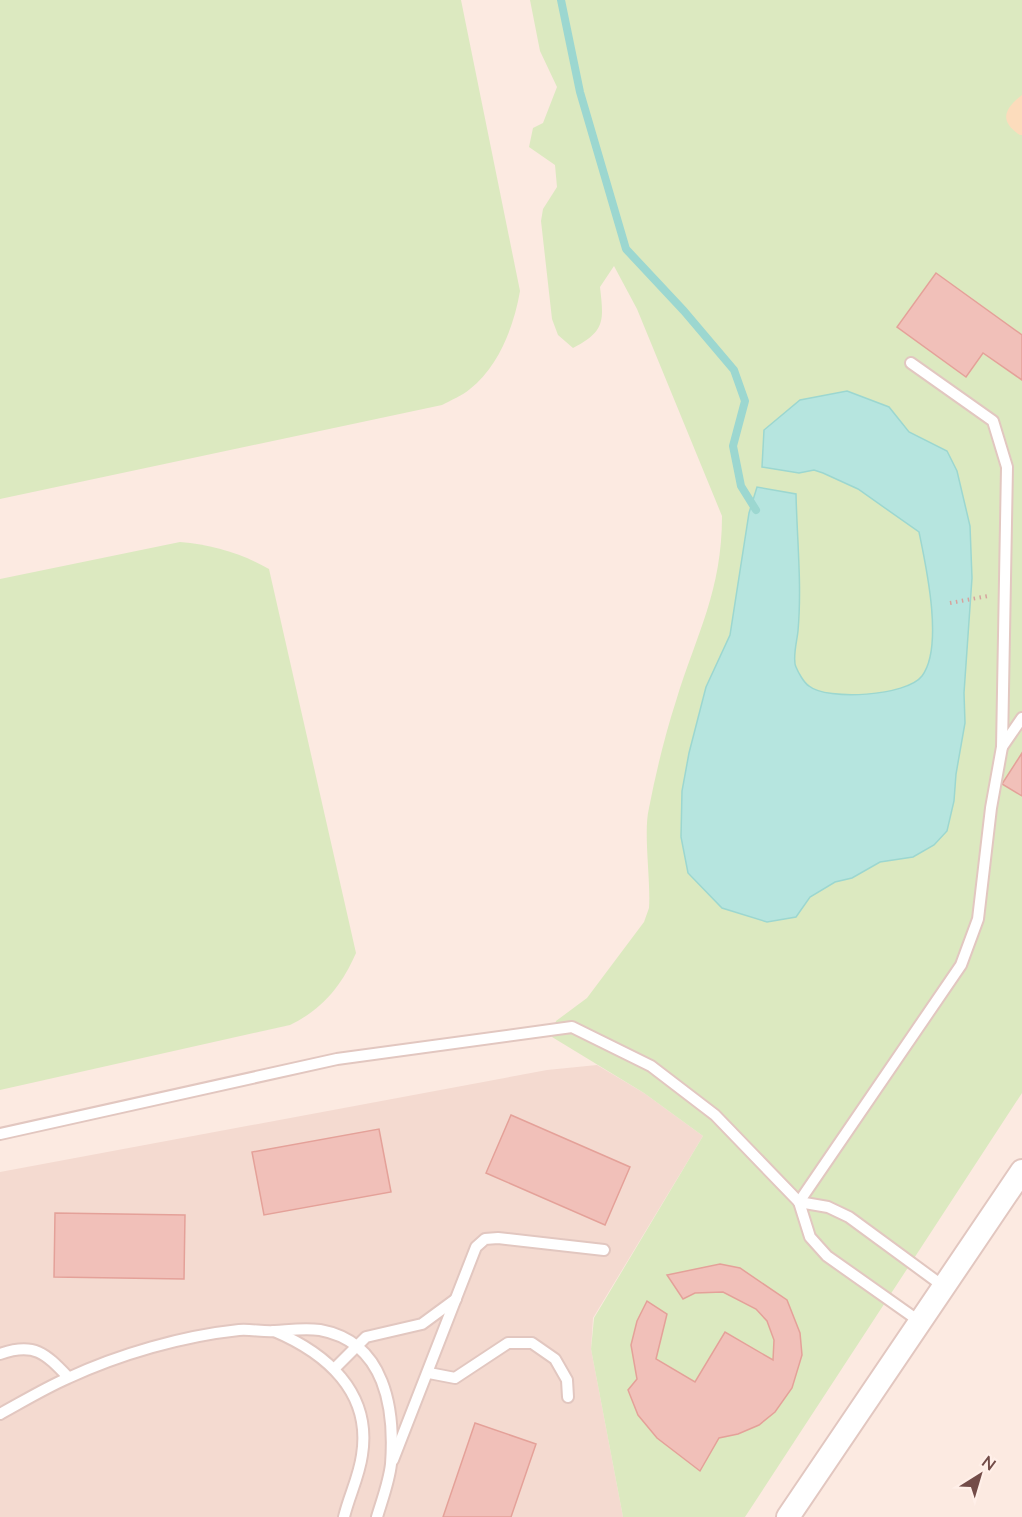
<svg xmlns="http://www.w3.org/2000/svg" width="1022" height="1517" font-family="Lato,sans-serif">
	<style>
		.residential { fill: #f4dad0 }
		.green { fill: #dce9c0 }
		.sand { fill: #fcdcbc }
		.water { fill: #b6e5df; stroke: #9cd7d0; stroke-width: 1.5 }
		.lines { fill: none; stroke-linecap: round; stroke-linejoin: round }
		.stream { stroke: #9cd7d0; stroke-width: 8 }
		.building { fill: #f1c0b9; stroke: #e4a199; stroke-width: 1.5 }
		.lane-casing { stroke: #e2c7c0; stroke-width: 14 }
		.street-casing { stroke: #e2c7c0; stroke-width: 26 }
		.path { stroke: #d6a39d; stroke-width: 4; stroke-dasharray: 1.5 4.5; stroke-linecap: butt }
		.lane { stroke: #fff; stroke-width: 10 }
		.street { stroke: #fff; stroke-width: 22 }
	</style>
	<rect width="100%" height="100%" fill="#fceae1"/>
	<path class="residential" d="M597 1065 644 1093 703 1136 593 1318 591 1349 623 1517H0V1172L547 1070Z"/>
	<g class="green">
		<path d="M0 0H461L520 291C514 326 499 366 470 389 462 396 451 400 442 405L0 499Z"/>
		<path d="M530 0H1022V1093L745 1517H623L591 1349 594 1318 703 1136 644 1093 552 1037 556 1021 587 998 644 922 649 908C651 880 643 833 649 808 656 772 665 735 676 701 697 633 722 591 722 516L637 309 614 266 600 287C604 322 605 331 573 348L558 335 552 319 541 221 543 209 557 187 555 165 529 147 533 128 543 123 557 87 540 51Z"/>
		<path d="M180 542C213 545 241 553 269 569L356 953C342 985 323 1009 290 1025L0 1090V579Z"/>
	</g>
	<path class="sand" d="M1022 95V135H1020C998 121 1005 108 1022 95Z"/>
	<path class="water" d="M847 391 889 407 909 432 947 451 957 471 970 526 972 578 964 693 965 723 956 774 954 801 947 831 934 845 913 857 880 862 852 878 835 882 810 897 796 917 767 922 722 908 688 873 681 837 682 791 689 753 706 687 730 635 749 513 757 487 796 494C797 539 802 586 798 631 797 641 792 659 796 667 798 672 804 683 809 686 827 701 907 696 922 676 944 647 926 566 919 532L858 489 823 473 814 470 799 473 762 467 764 430 800 400Z"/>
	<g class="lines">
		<path class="stream" d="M561 0 580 92 626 249 684 311 734 370 745 401 733 446 741 486 756 510"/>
	</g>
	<g class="building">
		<path d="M936 273 1022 335V380L983 353 966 377 897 327Z"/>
		<path d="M1022 753V796L1002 784Z"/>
		<path d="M511 1115 630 1167 605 1225 486 1173Z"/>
		<path d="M379 1129 391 1192 264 1215 252 1152Z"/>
		<path d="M55 1213 185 1215 184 1279 54 1277Z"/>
		<path d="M720 1264 740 1268 787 1300 800 1333 802 1355 792 1388 775 1412 759 1425 738 1434 719 1438 700 1471 657 1438 638 1415 628 1390 637 1379 631 1345 637 1321 647 1301 667 1314 656 1359 695 1382 725 1332 773 1360 774 1340 767 1321 756 1309 723 1292 695 1293 683 1299 667 1275Z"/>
		<path d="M475 1423 536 1444 511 1517H443Z"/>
	</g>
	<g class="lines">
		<defs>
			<g id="lane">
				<path d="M1002 747 1022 718"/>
				<path d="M0 1134 337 1059 572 1027 651 1066 715 1115 799 1202 810 1237 827 1256 919 1321"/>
				<path d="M799 1202 961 965 978 919 991 808 1002 747 1007 467 993 421 911 363"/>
				<path d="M799 1202 828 1207 849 1217 943 1286"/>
				<path d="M274 1331C326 1353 372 1392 362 1455 359 1477 349 1496 344 1517"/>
				<path d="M0 1354C34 1342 45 1353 68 1377"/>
				<path d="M335 1368 366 1337 422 1324 456 1299"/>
				<path d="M429 1373 455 1378 508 1343H532L555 1359 567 1380 568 1397"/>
				<path d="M0 1414C22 1402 45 1388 68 1378 120 1354 182 1336 239 1330 251 1329 263 1332 275 1331 291 1330 304 1328 320 1330 386 1342 395 1410 391 1464 389 1482 382 1500 377 1517"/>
				<path d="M393 1460 476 1247 485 1239 498 1238 604 1250"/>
			</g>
			<path id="street" d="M788 1517 1022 1171"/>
		</defs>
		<use href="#lane" class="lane-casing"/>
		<use href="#street" class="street-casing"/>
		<path class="path" d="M950 603 988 596"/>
		<use href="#lane" class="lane"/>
		<use href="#street" class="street"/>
	</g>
	<g transform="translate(980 1475) rotate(37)" stroke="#ffefe8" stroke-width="4.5" paint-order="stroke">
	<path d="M0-4.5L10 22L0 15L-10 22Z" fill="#734c48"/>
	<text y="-9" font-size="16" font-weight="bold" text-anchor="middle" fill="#734c48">N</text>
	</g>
</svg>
